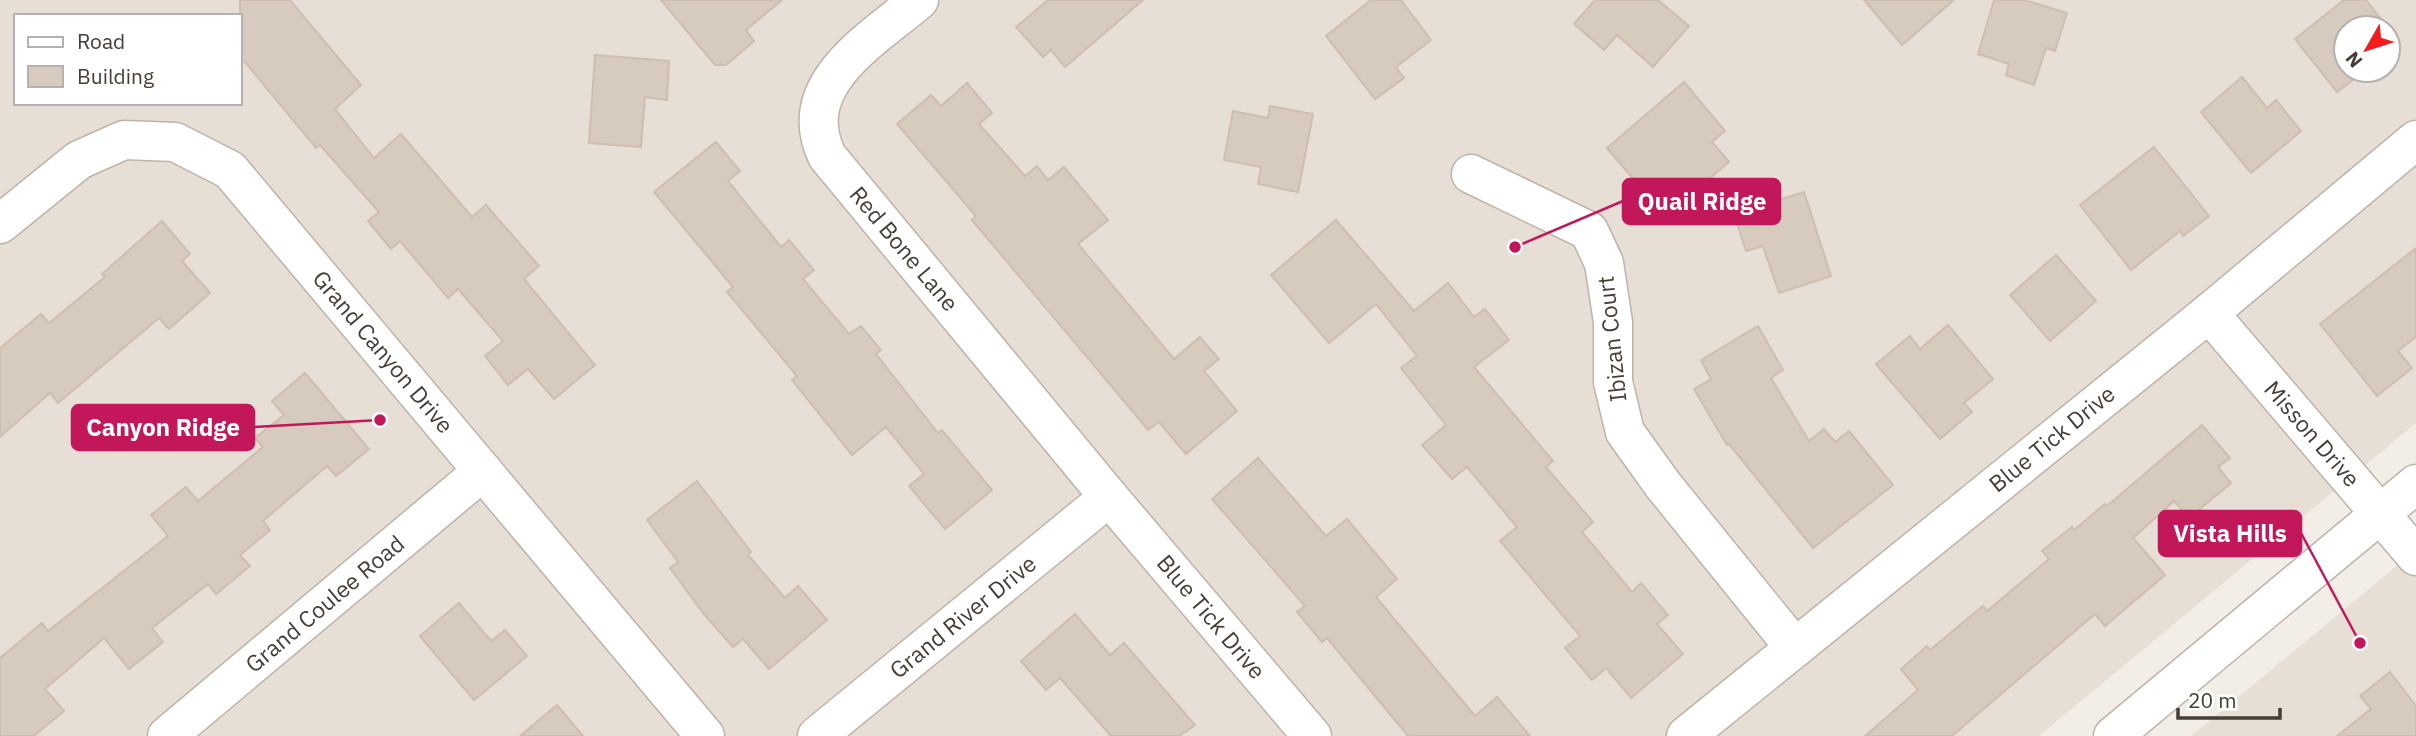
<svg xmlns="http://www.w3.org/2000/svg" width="2416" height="736" font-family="'IBM Plex Sans',sans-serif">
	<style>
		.residential { fill: #e7ded5; fill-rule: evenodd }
		.building { fill: #d7cabf; stroke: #cfbeb0; stroke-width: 2 }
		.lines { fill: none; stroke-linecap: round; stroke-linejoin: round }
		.minor-casing { stroke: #beb3a9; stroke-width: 41 }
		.minor { stroke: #fff; stroke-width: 38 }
		.labels { text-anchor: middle; stroke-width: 5; stroke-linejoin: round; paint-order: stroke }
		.street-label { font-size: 23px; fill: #463d36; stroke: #fff }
		.leader { fill: none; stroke: #c2185b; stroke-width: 2.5 }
		.callout-dot { fill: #c2185b; stroke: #fff; stroke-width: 2.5 }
		.callout { fill: #c2185b; stroke: #c2185b; stroke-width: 2.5 }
		.callout-label { font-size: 24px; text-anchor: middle; font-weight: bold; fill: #fff }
	</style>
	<rect width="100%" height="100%" fill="#f3ede7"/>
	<g class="residential">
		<path d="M0 0H2416V423L2039 736H0ZM16 16H240V103H16ZM2346 28H2388V70H2346Z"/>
		<path d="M2416 550V736H2191Z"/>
	</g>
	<g class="building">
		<path d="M240 0H290L361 85 335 109 374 158 401 134 472 217 486 205 539 266 524 279 595 365 554 399 528 369 508 385 485 356 503 341 458 289 448 298 400 241 391 249 368 221 379 212 320 145 316 148 240 56Z"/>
		<path d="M661 0H782L746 30 754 41 726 65H715Z"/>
		<path d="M1048 0H1143L1065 67 1051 50 1043 57 1016 27Z"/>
		<path d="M1371 0H1401L1431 40 1396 67 1404 78 1375 99 1326 36Z"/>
		<path d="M1595 0H1658L1689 26 1653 67 1617 35 1604 50 1574 24Z"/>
		<path d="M1864 0H1954L1902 45Z"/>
		<path d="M1994 0H2024L2067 13 2055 51 2046 48 2034 85 2006 75 2009 64 1978 54Z"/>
		<path d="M2344 0H2366L2388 28H2346V70H2366L2337 92 2295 39Z"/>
		<path d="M2388 28 2400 43 2388 53Z"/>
		<path d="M595 55 669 61 667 100 645 97 641 147 589 143Z"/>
		<path d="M2242 77 2267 108 2276 100 2301 131 2251 173 2201 112Z"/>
		<path d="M1684 82 1725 131 1712 142 1729 162 1665 216 1607 148Z"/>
		<path d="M967 83 992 113 979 124 1025 176 1037 166 1048 180 1064 167 1108 220 1078 244 1174 359 1200 337 1219 359 1204 371 1237 411 1186 454 1159 422 1148 430 972 220 976 216 897 124 931 95 941 106Z"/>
		<path d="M1270 106 1313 114 1298 192 1258 184 1261 167 1224 160 1233 111 1268 118Z"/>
		<path d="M716 142 740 171 728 181 781 247 789 240 814 270 803 279 849 334 861 326 881 350 876 354 938 433 942 430 992 490 945 529 909 486 924 474 886 427 852 455 792 380 797 376 727 292 733 287 654 192Z"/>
		<path d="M2154 147 2209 216 2183 236 2180 231 2131 270 2080 205Z"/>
		<path d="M1804 192 1831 276 1779 293 1763 246 1746 251 1734 214Z"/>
		<path d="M1336 220 1414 311 1448 283 1474 317 1485 309 1509 340 1474 367 1553 461 1546 467 1593 522 1582 532 1632 592 1641 583 1668 615 1657 624 1683 654 1631 698 1606 668 1592 680 1565 648 1580 636 1500 541 1517 527 1467 467 1452 479 1422 445 1446 425 1401 368 1417 356 1376 304 1329 343 1271 275Z"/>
		<path d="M162 221 190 254 182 261 210 293 169 329 159 318 58 403 50 393 0 437V348L41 314 49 323 105 277 102 274Z"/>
		<path d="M2416 248V337L2398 351 2412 368 2377 396 2320 324Z"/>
		<path d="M2056 255 2096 301 2050 341 2010 295Z"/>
		<path d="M1948 325 1993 379 1964 403 1972 412 1940 439 1876 364 1910 336 1920 349Z"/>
		<path d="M1758 326 1783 370 1771 378 1809 441 1824 429 1835 442 1849 431 1893 485 1813 548 1729 444 1727 445 1694 389 1711 379 1701 360Z"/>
		<path d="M305 373 369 449 336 476 327 466 263 521 270 530 240 555 250 566 216 594 208 584 152 628 163 642 129 669 104 638 45 689 64 711 34 736H0V658L42 623 48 631 168 536 151 515 186 487 198 501 263 447 255 438 284 415 272 401Z"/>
		<path d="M2202 425 2230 458 2218 467 2231 483 2189 518 2174 501 2133 538 2165 575 2105 626 2095 614 1952 736H1865L1918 690 1901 669 1927 646 1930 650 1983 606 1987 611 2049 559 2042 551 2072 527 2074 530 2105 504 2107 506Z"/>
		<path d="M1258 458 1326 536 1347 519 1397 579 1376 597 1475 716 1497 697 1530 736H1408L1327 638 1322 642 1297 612 1305 606 1212 499Z"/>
		<path d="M697 481 751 552 748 555 785 598 798 586 827 620 769 669 743 639 733 647 703 613 670 568 678 562 647 520Z"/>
		<path d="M459 603 491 641 505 630 527 656 474 700 420 636Z"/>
		<path d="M1075 614 1110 655 1124 643 1195 725 1179 736H1111L1060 678 1046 690 1021 661Z"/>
		<path d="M2390 672 2416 706V736H2337L2371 709 2360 696Z"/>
		<path d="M557 705 583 736H520Z"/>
	</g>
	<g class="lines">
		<defs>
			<g id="minor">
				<path d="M919 0C871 41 793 84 827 156L1109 497 1312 736"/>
				<path d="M1471 174 1589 231 1604 263 1613 322V382L1625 432 1663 485 1795 648"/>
				<path d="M0 224 79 160 124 140 175 142 230 170 705 736"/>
				<path d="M2209 313 2416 556"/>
				<path d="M167 736 483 471"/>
				<path d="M817 736 1109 497"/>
				<path d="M1686 736 2209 313 2416 140"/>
				<path d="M2113 736 2416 484"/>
			</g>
		</defs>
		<use href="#minor" class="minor-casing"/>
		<use href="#minor" class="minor"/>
	</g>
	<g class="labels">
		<g class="street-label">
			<text transform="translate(904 249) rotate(50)" y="8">Red Bone Lane</text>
			<text transform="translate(1612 339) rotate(-96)" y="8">Ibizan Court</text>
			<text transform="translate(383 352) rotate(50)" y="8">Grand Canyon Drive</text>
			<text transform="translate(2312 434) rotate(49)" y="8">Misson Drive</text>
			<text transform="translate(2052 439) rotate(-39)" y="8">Blue Tick Drive</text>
			<text transform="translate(325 604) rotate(-40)" y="8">Grand Coulee Road</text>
			<text transform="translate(963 617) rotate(-39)" y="8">Grand River Drive</text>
			<text transform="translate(1211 617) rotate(50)" y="8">Blue Tick Drive</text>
		</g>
	</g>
	<path class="leader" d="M1515 247L1623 201M380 420L254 427M2360 643L2301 533"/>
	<g class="callout-dot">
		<circle cx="1515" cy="247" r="7"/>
		<circle cx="380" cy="420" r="7"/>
		<circle cx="2360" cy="643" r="7"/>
	</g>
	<g class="callout">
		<rect x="1623" y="179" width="157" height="45" rx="7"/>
		<rect x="72" y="405" width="182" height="45" rx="7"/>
		<rect x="2159" y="511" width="142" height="45" rx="7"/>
	</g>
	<g class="callout-label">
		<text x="1702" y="210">Quail Ridge</text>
		<text x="163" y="436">Canyon Ridge</text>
		<text x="2230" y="542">Vista Hills</text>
	</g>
	<rect x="14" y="14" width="228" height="91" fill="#ffffff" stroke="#b5b1af" stroke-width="2"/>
	<rect x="28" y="37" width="35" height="10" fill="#ffffff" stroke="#b5b1af" stroke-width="2"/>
	<text x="77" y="49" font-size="21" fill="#463d36">Road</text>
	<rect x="28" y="66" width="35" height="21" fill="#d7cabf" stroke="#b5b1af" stroke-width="2"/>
	<text x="77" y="84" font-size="21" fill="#463d36">Building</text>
	<g transform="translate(2367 49) rotate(231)"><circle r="33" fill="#ffffff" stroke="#b5b1af" stroke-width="2"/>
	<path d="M0-5L12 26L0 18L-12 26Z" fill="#f61b1e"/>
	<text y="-10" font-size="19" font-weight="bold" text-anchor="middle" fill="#463d36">N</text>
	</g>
	<path d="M2178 708v10h102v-10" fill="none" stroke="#463d36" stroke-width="3.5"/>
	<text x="2188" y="708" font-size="21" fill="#463d36" stroke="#ffffff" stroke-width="5" paint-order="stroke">20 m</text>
</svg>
